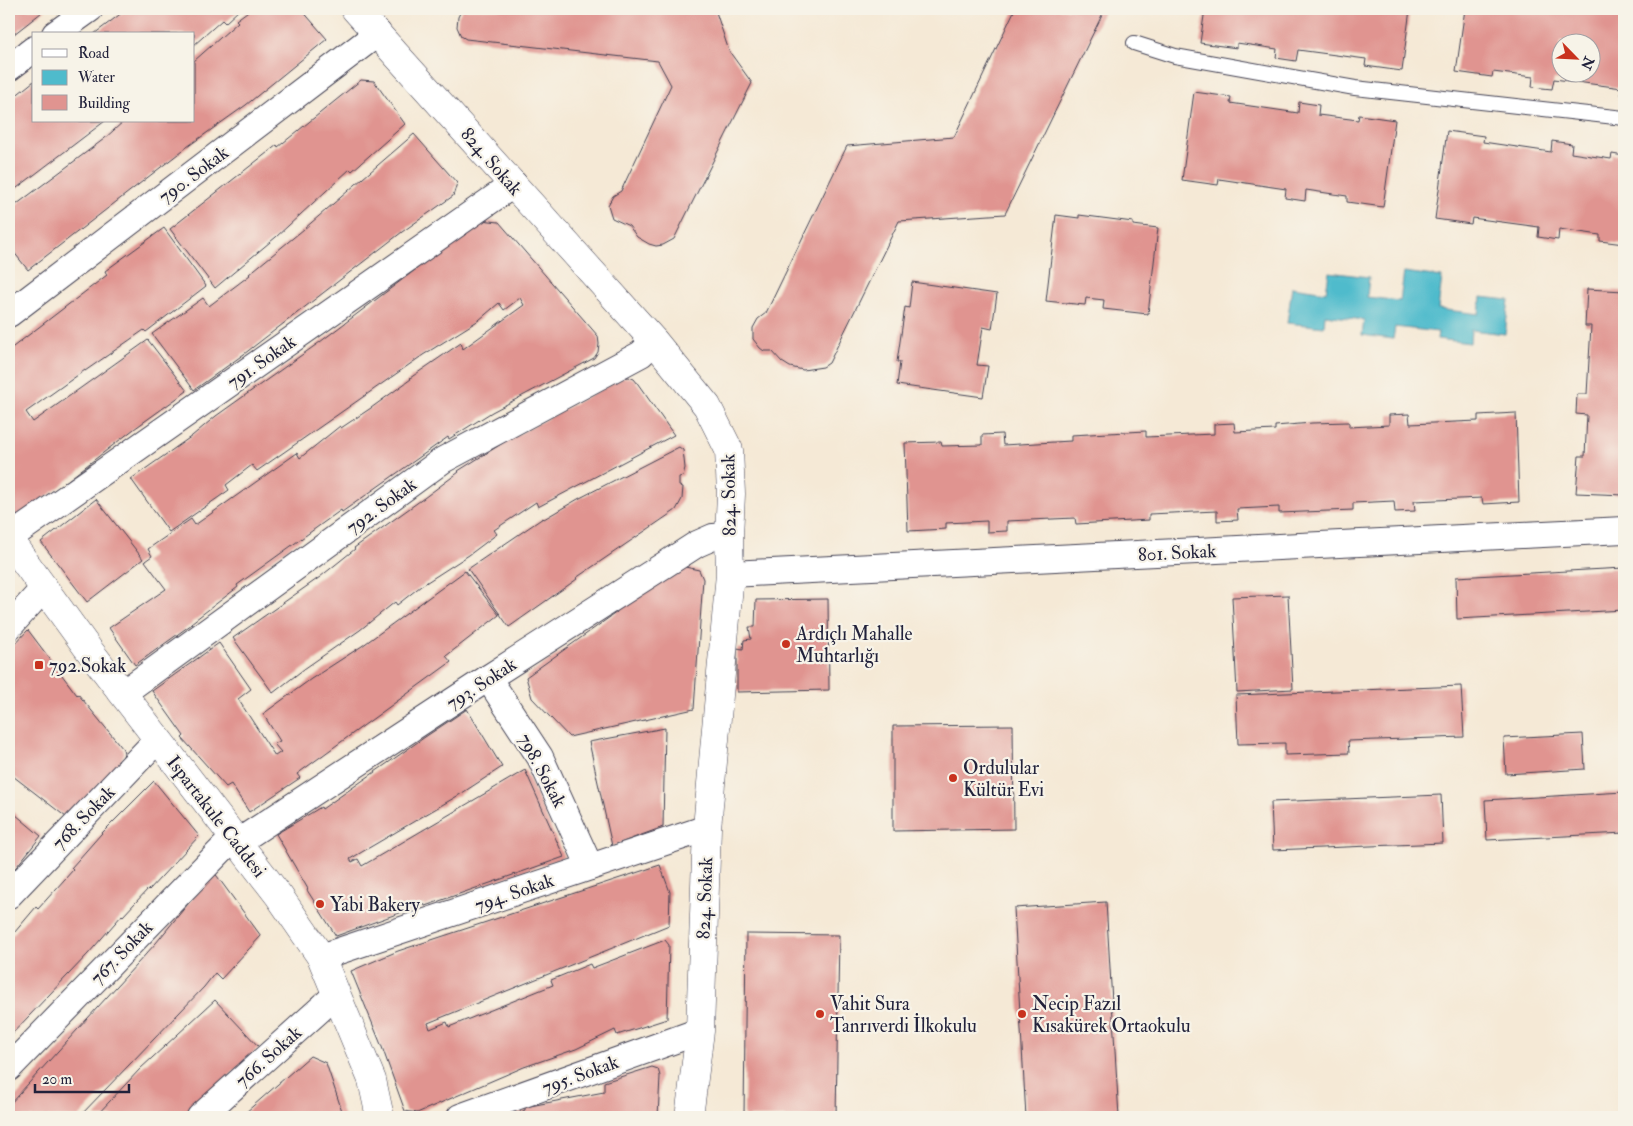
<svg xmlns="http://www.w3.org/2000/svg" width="1633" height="1126" font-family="'IM FELL Double Pica',serif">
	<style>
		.water { fill: #4fbbcc; stroke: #386e84 }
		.building { fill: #e09490; fill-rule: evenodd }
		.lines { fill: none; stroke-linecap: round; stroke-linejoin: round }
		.service-casing { stroke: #424052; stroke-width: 16 }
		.minor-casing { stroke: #424052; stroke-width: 28 }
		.tertiary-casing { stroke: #424052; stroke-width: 29 }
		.service { stroke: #fff; stroke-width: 14 }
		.minor { stroke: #fff; stroke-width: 26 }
		.tertiary { stroke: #fff; stroke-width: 28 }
		.poi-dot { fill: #c8321e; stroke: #f7f3e8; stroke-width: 2 }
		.labels { text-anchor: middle; stroke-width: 4.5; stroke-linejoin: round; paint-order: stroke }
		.street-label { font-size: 19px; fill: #22223b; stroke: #f7f3e8 }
		.poi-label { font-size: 19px; fill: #22223b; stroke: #f7f3e8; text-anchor: start }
	</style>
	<rect width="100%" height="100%" fill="#f7f3e8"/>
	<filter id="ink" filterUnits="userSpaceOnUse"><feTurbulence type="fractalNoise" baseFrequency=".02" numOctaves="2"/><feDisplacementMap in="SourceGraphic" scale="10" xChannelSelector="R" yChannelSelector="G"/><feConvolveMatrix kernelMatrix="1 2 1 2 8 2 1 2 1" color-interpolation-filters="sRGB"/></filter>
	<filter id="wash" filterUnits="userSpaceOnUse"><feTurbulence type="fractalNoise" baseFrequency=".0096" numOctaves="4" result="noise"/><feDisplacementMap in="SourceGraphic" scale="20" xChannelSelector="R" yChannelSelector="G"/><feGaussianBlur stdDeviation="1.12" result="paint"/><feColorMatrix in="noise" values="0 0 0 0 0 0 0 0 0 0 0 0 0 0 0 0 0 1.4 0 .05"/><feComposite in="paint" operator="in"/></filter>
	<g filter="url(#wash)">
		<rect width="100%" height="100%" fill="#f5e9d6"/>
		<path class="water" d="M1329 272 1369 277 1367 297 1400 301 1404 272 1442 277 1438 309 1479 314 1481 297 1509 300 1505 334 1471 330 1470 343 1437 339 1438 332 1395 327 1393 339 1362 335 1364 320 1325 315 1324 327 1287 323 1292 287 1326 292Z"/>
		<g id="blocks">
			<g class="building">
				<path d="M9 9H46L9 38Z"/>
				<path d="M127 9H240L225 23 222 20 194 45V34H94Z"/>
				<path d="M251 9H301L327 39 246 105 187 147 28 270 9 246V210L104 139 124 121H194V61L238 22 236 20Z"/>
				<path d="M462 9H715L729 51 752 83 674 239 663 245 656 246 649 244 637 237 629 226 612 218 608 205 613 196 621 191 671 85 658 61 466 39 461 36 457 27 458 17Z"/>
				<path d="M1015 9H1105L1005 214 899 221 829 363 823 367 803 370 790 367 782 362 772 351H764L760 348 753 339V328L758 319 766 313 847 146 954 137Z"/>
				<path d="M1205 9H1410L1402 71 1365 66 1366 59 1298 50 1296 61 1276 58 1277 49 1237 43V48L1200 43Z"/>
				<path d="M1465 9H1606L1624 11V95H1621L1622 88 1554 79 1552 89 1532 87 1533 77 1493 72 1492 77 1456 72ZM1560 42H1590V72H1560Z"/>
				<path d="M361 80 374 81 405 124 352 171 350 169 276 237 215 288 170 229 277 145 278 147Z"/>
				<path d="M34 81V121H105L9 194V101Z"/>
				<path d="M1194 92 1231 97 1230 103 1298 113 1299 102 1319 105 1318 115 1358 120 1359 115 1395 120 1383 207 1347 202V196L1306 190 1305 201 1285 198 1286 189 1219 179 1218 185 1182 180Z"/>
				<path d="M1447 131 1484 136 1483 142 1551 152 1552 141 1572 144 1571 153 1611 159 1612 154 1624 156V244L1600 241V235L1559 229 1558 240 1538 237 1539 227 1472 218 1471 224 1435 219Z"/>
				<path d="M414 134 457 183 453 196 402 232 244 354 194 390 152 334 203 298 209 306 250 275 249 274 304 229Z"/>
				<path d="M1056 215 1079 218V215L1133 222V225L1158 228 1148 314 1103 309 1104 300 1086 298 1085 305 1046 301Z"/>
				<path d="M481 220 499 222 598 336 599 344 598 352 594 358 492 412 449 439 448 437 342 512 341 510 237 585 238 587 191 623 192 624 135 665 109 628 166 589 145 561 152 556 148 549 191 519 195 525 297 453 300 458 340 426 341 428 371 408 411 379 410 378 461 343 463 349 524 305 520 298 504 310 499 303 479 320 423 355 257 471 252 465 226 485 229 490 169 532 131 479 192 436 216 416 320 342Z"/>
				<path d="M164 228 206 286 146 332 144 330 85 371V370L26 412 33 422 148 340 187 391 134 429 19 518 9 504V350L107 275 105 271Z"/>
				<path d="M912 282 997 294 992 329 983 327 977 365 988 366 983 397 897 385 900 362H897L905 307 909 308Z"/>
				<path d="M1587 289 1624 291V495L1576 493 1579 456H1585L1587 415 1576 414 1577 394H1587L1591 326H1585Z"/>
				<path d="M629 377 634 379 638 384 674 435 538 507 536 502 494 530 497 534 469 555 421 586 397 605 395 602 360 630 304 669 273 693 233 638 320 577 355 549 354 548 424 498 459 472 458 471 506 441 622 378Z"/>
				<path d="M1516 413 1519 502 1483 504 1482 498 1414 501 1415 511 1395 512 1394 501 1353 503V510L1279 513V507L1237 509 1238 520 1217 521V511L1149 514V520L1113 522 1076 524 1075 518 1007 521V531L987 532V521L946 523V529L908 531 905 443 941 442 942 446 982 445V435L1002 434 1003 445 1071 441V435L1146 431V437L1214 434V424L1234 423 1235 432 1275 430V426L1312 423 1349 422V427L1389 425V415L1409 414 1410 424 1478 421V415Z"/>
				<path d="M679 447 683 450 685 468 683 476 679 477V486L683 487 682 499 676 510 576 578 577 579 509 627 468 569 543 518 544 519 578 499Z"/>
				<path d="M96 499 143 559 87 602 41 542Z"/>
				<path d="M685 567 699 570 703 579 694 709 569 737 532 698 526 677 617 612 616 610Z"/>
				<path d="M1624 568V610L1457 619 1456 577Z"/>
				<path d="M465 571 499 615 446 656 451 662 297 774 300 778 249 812 231 784 226 787 182 738 184 736 152 691 219 643 251 689 238 699 275 756 281 752 274 744 280 741 263 714 311 679 362 646Z"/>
				<path d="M1288 595 1293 689 1237 692 1232 597Z"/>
				<path d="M828 599 829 690 737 692V648L743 649 744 640 751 639 749 627H755L756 600Z"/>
				<path d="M28 630 77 695 78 694 123 749 124 753 121 762 66 817 9 773V650Z"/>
				<path d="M1461 686 1464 737 1348 741 1349 753 1285 755V743L1238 744 1236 695Z"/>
				<path d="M467 709 502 767 459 795 350 859 352 862 358 859 362 866 525 770 564 857 425 906 424 904 336 936 307 890 308 889 276 834 321 807 322 809 425 737Z"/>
				<path d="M1013 725 1014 829 893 831V726Z"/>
				<path d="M665 728 663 827 612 846 589 742Z"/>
				<path d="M1583 734 1585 769 1506 774 1504 738Z"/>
				<path d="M154 781 199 836 149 890 148 889 123 916 122 915 88 954 9 1037V939L36 907 38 909 73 870 71 868 101 834Z"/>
				<path d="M1624 792V833L1487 840 1485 800Z"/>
				<path d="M1441 795 1443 843 1273 850 1271 802Z"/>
				<path d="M9 809 41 836 9 876Z"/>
				<path d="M660 865 670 892 669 925 428 1023 430 1029 447 1022 449 1027 553 985 551 980 590 964 592 968 665 940 669 945 667 1019 617 1035 615 1030 576 1049 524 1067 417 1113 405 1111 382 1047 351 971 398 951Z"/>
				<path d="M214 872 261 936 221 979 215 973 204 987 79 1117H9V1105L156 943Z"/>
				<path d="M1106 902 1119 1117H1026L1014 908Z"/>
				<path d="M746 934 839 935 836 1117H744Z"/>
				<path d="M215 1000 259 1047 222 1083 182 1117H95L140 1069Z"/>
				<path d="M310 1056 326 1063 344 1117H248L245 1113Z"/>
				<path d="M652 1067 658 1069 660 1076 658 1117H509L525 1110V1107L604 1092V1082Z"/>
			</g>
		</g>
	</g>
	<g filter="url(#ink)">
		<use href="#blocks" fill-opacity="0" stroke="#424052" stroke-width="1"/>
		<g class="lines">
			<defs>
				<path id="service" d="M1134 43 1175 56 1355 88 1624 118"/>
				<g id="minor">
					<path d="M55 34 90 9"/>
					<path d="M9 68 34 49"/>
					<path d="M9 314 378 33"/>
					<path d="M9 538 514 184"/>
					<path d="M730 574 1624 530"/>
					<path d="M9 627 44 588"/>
					<path d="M488 678 540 757 590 867"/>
					<path d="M123 693 443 460 641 354 654 341"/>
					<path d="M238 842 488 678 697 544 713 537 729 536"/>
					<path d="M9 895 158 739"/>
					<path d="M321 957 707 828"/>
					<path d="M9 1068 234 837"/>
					<path d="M200 1117 336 995"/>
					<path d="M460 1117 700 1031"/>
				</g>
				<g id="tertiary">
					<path d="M355 9 654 341 707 406 729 450 731 494 729 536 730 574 707 828 700 1031 689 1117"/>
					<path d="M9 540 89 650 279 896 321 957 372 1080 380 1117"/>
				</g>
			</defs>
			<use href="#service" class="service-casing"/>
			<use href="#minor" class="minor-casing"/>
			<use href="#tertiary" class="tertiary-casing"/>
			<use href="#service" class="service"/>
			<use href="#minor" class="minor"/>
			<use href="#tertiary" class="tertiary"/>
		</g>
	</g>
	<g class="poi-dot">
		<circle cx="786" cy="644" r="5"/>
		<rect x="34" y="660" width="10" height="10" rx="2.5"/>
		<circle cx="953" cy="778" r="5"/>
		<circle cx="320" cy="904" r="5"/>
		<circle cx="820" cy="1014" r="5"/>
		<circle cx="1022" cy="1014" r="5"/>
	</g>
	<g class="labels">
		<g class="street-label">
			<text transform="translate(492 161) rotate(49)" y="7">824. Sokak</text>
			<text transform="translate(193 174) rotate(-37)" y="7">790. Sokak</text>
			<text transform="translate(261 361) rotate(-35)" y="7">791. Sokak</text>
			<text transform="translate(728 495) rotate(-91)" y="7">824. Sokak</text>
			<text transform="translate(381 505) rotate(-36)" y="7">792. Sokak</text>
			<text transform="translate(1177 552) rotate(-3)" y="7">801. Sokak</text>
			<text transform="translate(481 683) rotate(-33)" y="7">793. Sokak</text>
			<text transform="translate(543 770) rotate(62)" y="7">798. Sokak</text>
			<text transform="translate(217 816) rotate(52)" y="7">Ispartakule Caddesi</text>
			<text transform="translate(83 817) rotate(-46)" y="7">768. Sokak</text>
			<text transform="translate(514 892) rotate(-19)" y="7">794. Sokak</text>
			<text transform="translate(704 898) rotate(-88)" y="7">824. Sokak</text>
			<text transform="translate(121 952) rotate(-46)" y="7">767. Sokak</text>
			<text transform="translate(268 1056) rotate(-42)" y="7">766. Sokak</text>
			<text transform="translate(580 1074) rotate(-20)" y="7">795. Sokak</text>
		</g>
		<g class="poi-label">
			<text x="796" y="640">Ardıçlı Mahalle<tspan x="796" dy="22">Muhtarlığı</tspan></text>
			<text x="49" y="672">792.Sokak</text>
			<text x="963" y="774">Ordulular<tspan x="963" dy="22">Kültür Evi</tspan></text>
			<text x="330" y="911">Yabi Bakery</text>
			<text x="830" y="1010">Vahit Sura<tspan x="830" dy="22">Tanrıverdi İlkokulu</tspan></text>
			<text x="1032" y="1010">Necip Fazıl<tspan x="1032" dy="22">Kısakürek Ortaokulu</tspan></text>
		</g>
	</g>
	<rect width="1633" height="1126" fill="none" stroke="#f7f3e8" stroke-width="30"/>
	<rect x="32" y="32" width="162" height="90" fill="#f7f3e8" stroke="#a29fa3"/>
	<rect x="42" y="49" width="25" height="8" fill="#ffffff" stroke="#a29fa3"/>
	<text x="78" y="58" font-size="15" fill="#22223b">Road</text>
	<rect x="42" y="70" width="25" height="15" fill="#4fbbcc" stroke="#a29fa3"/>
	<text x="78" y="82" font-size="15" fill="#22223b">Water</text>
	<rect x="42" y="95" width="25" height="15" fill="#e09490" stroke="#a29fa3"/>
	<text x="78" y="108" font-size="15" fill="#22223b">Building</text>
	<g transform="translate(1576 58) rotate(114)"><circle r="24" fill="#f7f3e8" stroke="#a29fa3"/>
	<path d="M0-4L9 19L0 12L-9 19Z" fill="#c8321e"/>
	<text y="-8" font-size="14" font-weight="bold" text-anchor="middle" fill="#22223b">N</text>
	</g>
	<path d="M35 1084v8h94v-8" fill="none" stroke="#22223b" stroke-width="2.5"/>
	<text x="42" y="1084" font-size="15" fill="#22223b" stroke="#f7f3e8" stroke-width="4" paint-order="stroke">20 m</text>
</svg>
